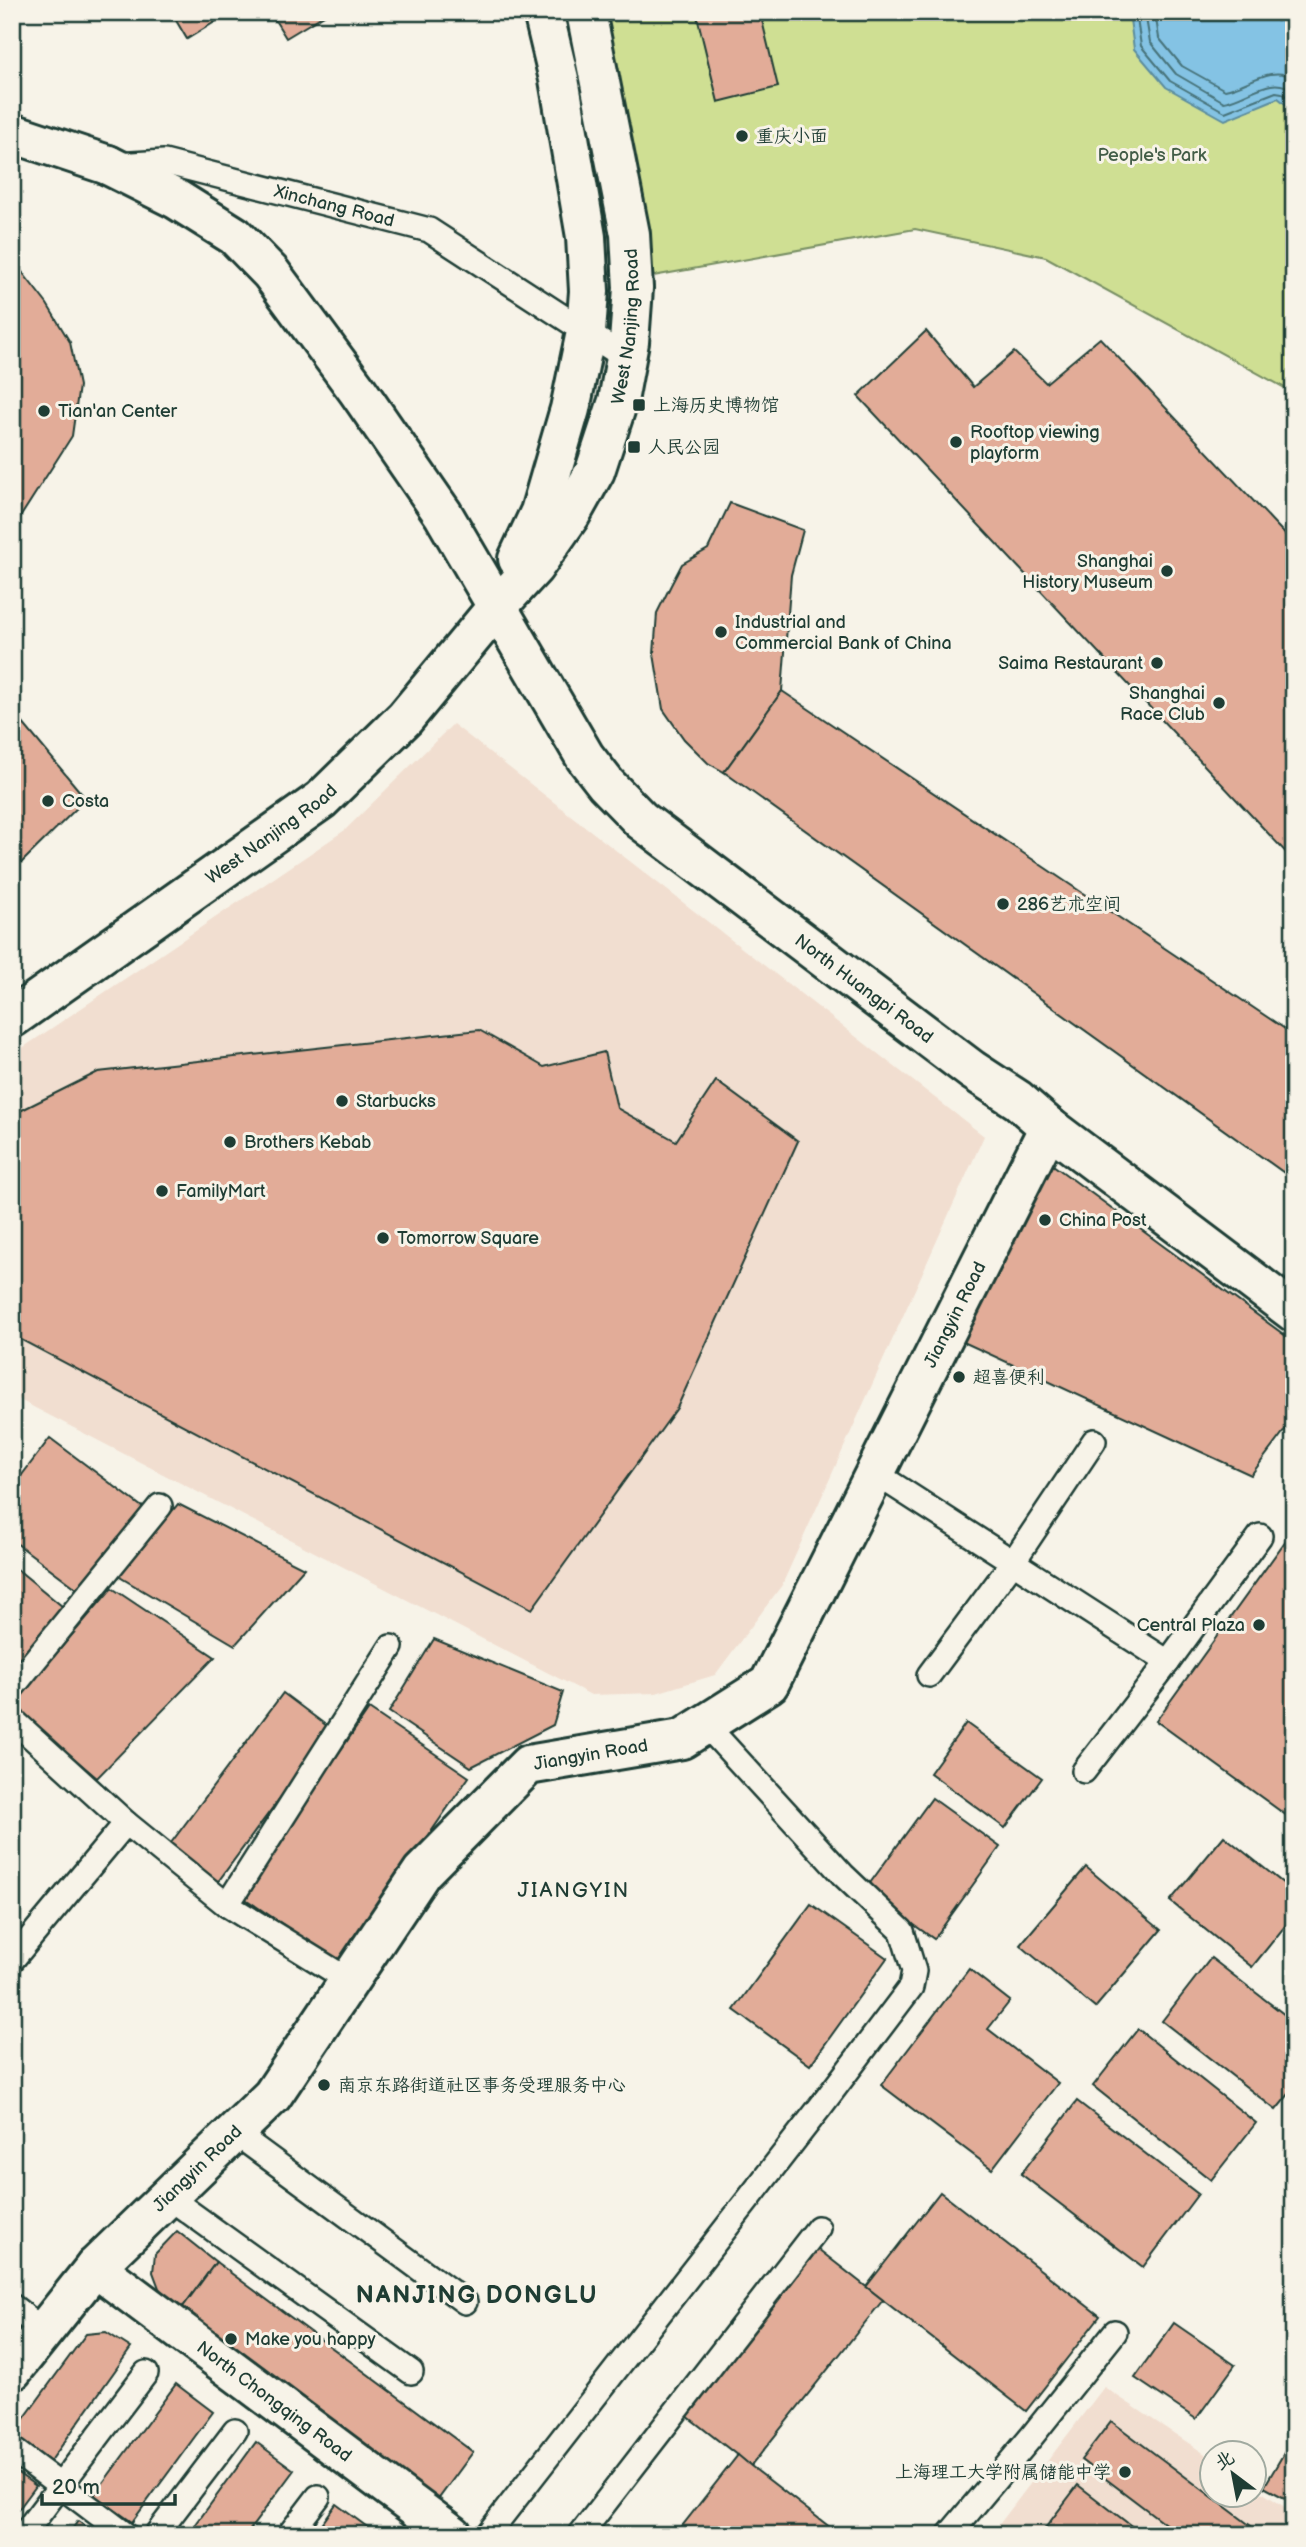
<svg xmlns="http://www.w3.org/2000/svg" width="1306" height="2547" font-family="'Balsamiq Sans','LXGW WenKai TC',sans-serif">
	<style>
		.built { fill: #f1ded0 }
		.green { fill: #cfdf93; stroke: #778e64; stroke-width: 2 }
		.water { fill: #84c3e4; stroke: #5c8d9e; stroke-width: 2 }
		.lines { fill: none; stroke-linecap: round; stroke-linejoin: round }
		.shore { stroke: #47737a; stroke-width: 2 }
		.building { fill: #e2ac98; stroke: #1f3d34; stroke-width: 2 }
		.lane-casing { stroke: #1f3d34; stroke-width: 28 }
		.street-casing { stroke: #1f3d34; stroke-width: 44 }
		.secondary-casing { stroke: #1f3d34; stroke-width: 44 }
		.lane { stroke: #f7f3e8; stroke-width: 23 }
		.street { stroke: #f7f3e8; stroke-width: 38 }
		.secondary { stroke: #f7f3e8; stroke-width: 38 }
		.poi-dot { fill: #1f3d34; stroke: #f7f3e8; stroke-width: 2.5 }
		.labels { text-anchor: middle; stroke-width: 6; stroke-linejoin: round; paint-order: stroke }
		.poi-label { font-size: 18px; fill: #1f3d34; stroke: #f7f3e8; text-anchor: start }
		.park-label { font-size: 18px; fill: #425d47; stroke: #f7f3e8 }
		.street-label { font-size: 18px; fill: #1f3d34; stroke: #f7f3e8 }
		.quarter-label { font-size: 21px; letter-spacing: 2px; fill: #1f3d34; stroke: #f7f3e8 }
		.district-label { font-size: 24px; font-weight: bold; letter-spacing: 2px; fill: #1f3d34; stroke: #f7f3e8 }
	</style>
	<rect width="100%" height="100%" fill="#f7f3e8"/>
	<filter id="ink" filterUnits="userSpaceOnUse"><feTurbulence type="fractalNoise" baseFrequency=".0143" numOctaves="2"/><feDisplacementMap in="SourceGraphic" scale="14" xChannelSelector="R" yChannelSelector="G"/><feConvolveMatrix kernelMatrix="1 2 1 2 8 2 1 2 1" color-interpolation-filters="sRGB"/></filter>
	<g filter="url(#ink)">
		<g class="built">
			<path d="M453 724 984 1136 782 1585 715 1675 656 1693 591 1695 12 1396V1055L345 830Z"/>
			<path d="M1104 2387 1211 2458 1212 2494H1254V2487L1294 2513V2535H991Z"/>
		</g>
		<path class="green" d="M601 12H1294V393L1046 257 915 229 653 276Z"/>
		<path class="water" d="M1129 12H1270L1277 21 1287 12H1294V111L1278 98 1225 120 1166 87 1134 49Z"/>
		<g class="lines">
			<g class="shore">
				<path d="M1136 12 1141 46 1170 81 1225 112 1276 92 1282 93 1294 102"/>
				<path d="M1145 12 1150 42 1176 74 1224 102C1248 98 1271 73 1294 91"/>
				<path d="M1155 12 1159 38 1182 66 1225 90C1248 86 1270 64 1294 78"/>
			</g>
		</g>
		<g class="building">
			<path d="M171 12H231L187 39Z"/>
			<path d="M270 12H329L286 38Z"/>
			<path d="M696 12H760L778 87 718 102Z"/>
			<path d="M12 259 47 304 70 342 79 386 72 436 19 519 12 522Z"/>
			<path d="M926 331 973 387 1014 352 1046 383 1100 338 1294 544V861L858 396Z"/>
			<path d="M730 503 803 530 791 575 782 691 724 772 708 763 684 739 663 709 654 654 657 613 671 585 682 564 708 549Z"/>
			<path d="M782 691 1294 1035V1180L724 772Z"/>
			<path d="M12 710 86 799 12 872Z"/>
			<path d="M479 1030 544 1067 604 1052 617 1108 676 1141 716 1081 798 1141 677 1408 532 1609 12 1335V1116L22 1110 98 1072Z"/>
			<path d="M1053 1165 1294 1342V1418L1251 1475 959 1340Z"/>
			<path d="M50 1438 146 1510 83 1593 12 1540V1488Z"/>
			<path d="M178 1504 304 1568 235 1645 118 1576Z"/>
			<path d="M1294 1529V1821L1156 1721Z"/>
			<path d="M12 1565 63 1607 12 1668Z"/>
			<path d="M112 1588 215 1657 97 1778 12 1705Z"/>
			<path d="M434 1639 563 1692 553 1725 471 1767 389 1712Z"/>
			<path d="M283 1693 331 1729 214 1887 165 1851Z"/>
			<path d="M369 1709 469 1777 340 1963 241 1896Z"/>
			<path d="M966 1723 1042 1778 1005 1828 930 1773Z"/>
			<path d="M932 1798 1000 1847 934 1939 865 1890Z"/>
			<path d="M1224 1836 1294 1892V1915L1252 1967 1170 1901Z"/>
			<path d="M1086 1867 1161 1930 1095 2008 1020 1945Z"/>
			<path d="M811 1904 887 1958 810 2065 734 2010Z"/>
			<path d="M1211 1958 1294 2022V2088L1276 2110 1162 2021Z"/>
			<path d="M969 1969 1010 2001 988 2029 1058 2083 992 2169 881 2085Z"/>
			<path d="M1138 2029 1256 2123 1211 2180 1093 2086Z"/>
			<path d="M1077 2101 1198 2194 1143 2267 1021 2174Z"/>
			<path d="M940 2192 1100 2316 1026 2411 866 2287Z"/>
			<path d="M177 2231 216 2262 180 2311 170 2304 159 2288 153 2272 155 2254Z"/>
			<path d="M818 2249 883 2300 751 2466 687 2416Z"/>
			<path d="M216 2262 473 2452 437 2501 180 2311Z"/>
			<path d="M1174 2323 1235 2365 1196 2419 1135 2378Z"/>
			<path d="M106 2332 131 2348 50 2462 12 2435 86 2334Z"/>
			<path d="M176 2384 213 2412 132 2522 94 2495Z"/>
			<path d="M1111 2421 1263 2535H1180L1081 2460Z"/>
			<path d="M1294 2436V2503L1264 2487Z"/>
			<path d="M256 2442 294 2470 246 2535H188Z"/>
			<path d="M738 2455 751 2466 840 2535H675Z"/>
			<path d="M12 2469 36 2486 12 2518Z"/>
			<path d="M1078 2485 1134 2528 1129 2535H1040Z"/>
			<path d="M336 2504 374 2532 372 2535H314Z"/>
			<path d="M78 2521 97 2535H68Z"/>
		</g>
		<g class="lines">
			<defs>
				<g id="lane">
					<path id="s1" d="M116 165 164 162 429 230 626 358"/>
					<path d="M875 1473 1168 1662"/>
					<path d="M929 1675 1013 1562 1094 1441"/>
					<path d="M12 1688 160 1506"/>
					<path d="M12 1719 126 1823 12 1960"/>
					<path d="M1084 1771 1168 1662 1260 1536"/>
					<path d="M126 1823 227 1905 350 1981"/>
					<path d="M227 1905 391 1647"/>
					<path d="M235 2133 465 2302"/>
					<path d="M167 2196 411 2372"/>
					<path d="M12 2306 44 2331"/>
					<path d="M12 2449 126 2535"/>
					<path d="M23 2535 146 2373"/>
					<path d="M156 2535 235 2431"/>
					<path d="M289 2535 318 2497"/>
					<path d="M487 2535 821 2106 911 1987 914 1971 902 1931 843 1875 705 1724"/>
					<path d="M580 2535 818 2228"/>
					<path d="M949 2535 1032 2436 1115 2332"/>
				</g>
				<g id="street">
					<path d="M12 133 108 165"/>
					<path id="s2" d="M95 2267 453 2535"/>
					<path id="s3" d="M12 2371 95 2267 272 2096 422 1872 528 1765 682 1739 769 1684 1049 1127"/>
				</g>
				<g id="secondary">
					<path id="s4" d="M108 165 176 199 235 236 271 273 358 391 443 514 585 757 606 784 641 820 972 1070 1018 1100 1049 1127 1294 1312"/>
					<path d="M518 559 540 512 570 409 586 332 589 291 586 237 559 79 543 12"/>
					<path id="s5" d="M12 1018 321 800 405 718 496 608 534 567 571 514 595 471 618 401 629 342 633 288 630 234 586 12"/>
				</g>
			</defs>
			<use href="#lane" class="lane-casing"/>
			<use href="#street" class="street-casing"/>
			<use href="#secondary" class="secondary-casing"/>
			<use href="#lane" class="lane"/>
			<use href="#street" class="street"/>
			<use href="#secondary" class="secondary"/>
		</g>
	</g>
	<g class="poi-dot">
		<circle cx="742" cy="136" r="7"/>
		<rect x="632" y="398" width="14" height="14" rx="3.5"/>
		<circle cx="44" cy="411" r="7"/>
		<circle cx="956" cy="442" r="7"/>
		<rect x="627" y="440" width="14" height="14" rx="3.5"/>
		<circle cx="1167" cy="571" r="7"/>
		<circle cx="721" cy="632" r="7"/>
		<circle cx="1157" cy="663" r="7"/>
		<circle cx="1219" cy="703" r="7"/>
		<circle cx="48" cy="801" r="7"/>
		<circle cx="1003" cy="904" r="7"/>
		<circle cx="342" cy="1101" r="7"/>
		<circle cx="230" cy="1142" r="7"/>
		<circle cx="162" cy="1191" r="7"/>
		<circle cx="1045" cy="1220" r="7"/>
		<circle cx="383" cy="1238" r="7"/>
		<circle cx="959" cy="1377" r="7"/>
		<circle cx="1259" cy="1625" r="7"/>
		<circle cx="324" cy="2085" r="7"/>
		<circle cx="231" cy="2339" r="7"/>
		<circle cx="1125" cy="2472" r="7"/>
	</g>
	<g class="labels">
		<g class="poi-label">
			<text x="756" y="142">重庆小面</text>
			<text x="653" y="411">上海历史博物馆</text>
			<text x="58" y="417">Tian'an Center</text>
			<text x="970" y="438">Rooftop viewing<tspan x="970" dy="21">playform</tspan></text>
			<text x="648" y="453">人民公园</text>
			<text x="1153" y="567" text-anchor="end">Shanghai<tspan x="1153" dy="21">History Museum</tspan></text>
			<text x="735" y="628">Industrial and<tspan x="735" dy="21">Commercial Bank of China</tspan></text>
			<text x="1143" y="669" text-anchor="end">Saima Restaurant</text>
			<text x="1205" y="699" text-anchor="end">Shanghai<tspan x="1205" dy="21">Race Club</tspan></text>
			<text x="62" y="807">Costa</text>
			<text x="1017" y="910">286艺术空间</text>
			<text x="356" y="1107">Starbucks</text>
			<text x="244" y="1148">Brothers Kebab</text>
			<text x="176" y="1197">FamilyMart</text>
			<text x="1059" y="1226">China Post</text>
			<text x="397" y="1244">Tomorrow Square</text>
			<text x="973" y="1383">超喜便利</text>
			<text x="1245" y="1631" text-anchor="end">Central Plaza</text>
			<text x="338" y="2091">南京东路街道社区事务受理服务中心</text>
			<text x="245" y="2345">Make you happy</text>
			<text x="1111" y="2478" text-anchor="end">上海理工大学附属储能中学</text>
		</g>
		<g class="park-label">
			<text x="1152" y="161">People's Park</text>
		</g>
		<g class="street-label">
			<text dy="6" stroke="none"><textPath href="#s1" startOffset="224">Xinchang Road</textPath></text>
			<text dy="6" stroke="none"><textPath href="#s5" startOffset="957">West Nanjing Road</textPath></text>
			<text dy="6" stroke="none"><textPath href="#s5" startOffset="318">West Nanjing Road</textPath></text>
			<text dy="6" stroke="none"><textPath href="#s4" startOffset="1139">North Huangpi Road</textPath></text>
			<text dy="6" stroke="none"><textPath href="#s3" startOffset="1472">Jiangyin Road</textPath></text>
			<text dy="6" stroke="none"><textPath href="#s3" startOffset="863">Jiangyin Road</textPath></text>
			<text dy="6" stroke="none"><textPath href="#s3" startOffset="275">Jiangyin Road</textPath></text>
			<text dy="6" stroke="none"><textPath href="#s2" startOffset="224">North Chongqing Road</textPath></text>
		</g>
		<g class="quarter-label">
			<text x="574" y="1897">JIANGYIN</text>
		</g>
		<g class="district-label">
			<text x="477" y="2303">NANJING DONGLU</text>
		</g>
	</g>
	<rect width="1306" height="2547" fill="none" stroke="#f7f3e8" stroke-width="42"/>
	<rect x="21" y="21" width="1264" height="2505" fill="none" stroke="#1f3d34" stroke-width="2.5" filter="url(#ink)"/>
	<g transform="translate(1233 2474) rotate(328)"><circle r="33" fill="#f7f3e8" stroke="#a1aaa0" stroke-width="2"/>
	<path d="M0-5L12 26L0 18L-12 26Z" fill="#1f3d34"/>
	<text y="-10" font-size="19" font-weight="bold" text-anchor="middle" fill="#1f3d34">北</text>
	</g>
	<path d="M42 2494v10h133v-10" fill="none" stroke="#1f3d34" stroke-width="3.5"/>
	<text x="52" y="2494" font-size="21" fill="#1f3d34" stroke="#f7f3e8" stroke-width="5" paint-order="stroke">20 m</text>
</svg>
